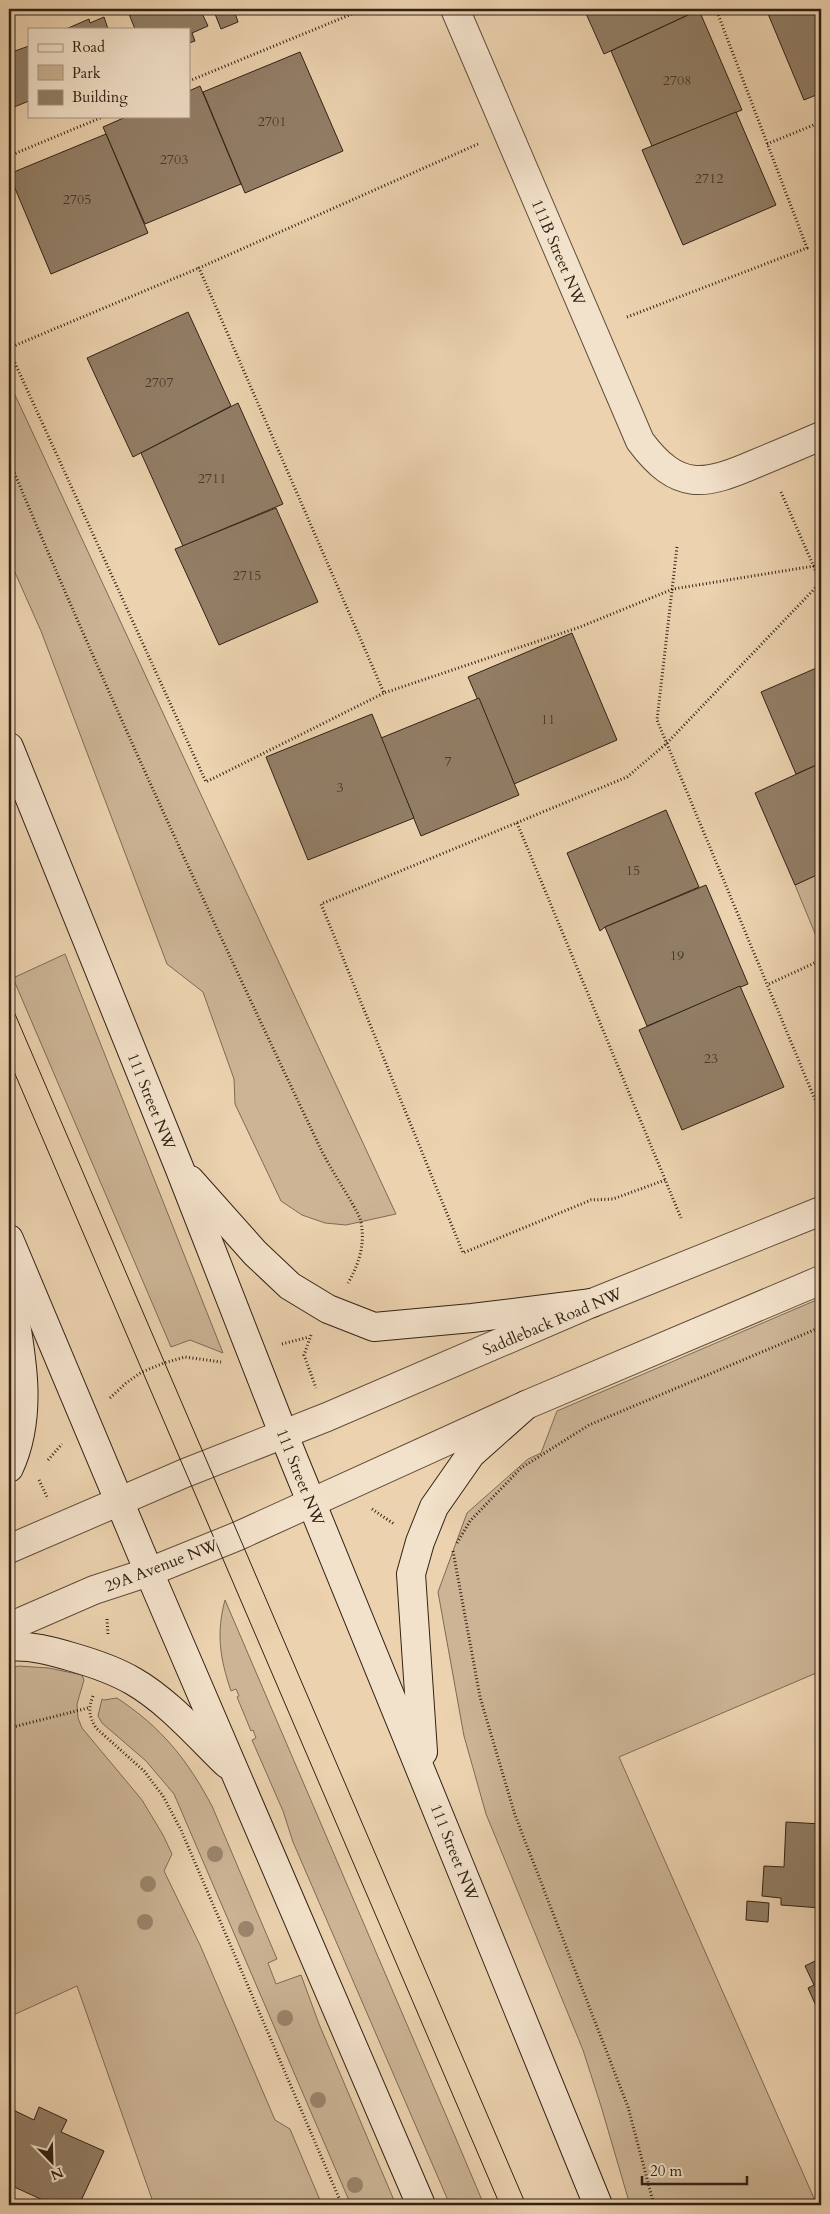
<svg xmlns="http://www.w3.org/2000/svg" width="830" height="2214" font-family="Cardo,serif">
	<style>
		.green { fill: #ccb495; stroke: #7e6b56 }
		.building { fill: #927e66; stroke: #312216 }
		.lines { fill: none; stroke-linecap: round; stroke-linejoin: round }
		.minor-casing { stroke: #604e3c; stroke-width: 30 }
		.tertiary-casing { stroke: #604e3c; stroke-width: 30 }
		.secondary-casing { stroke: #312216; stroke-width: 30 }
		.path { stroke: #312216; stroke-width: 3; stroke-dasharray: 1 2.5; stroke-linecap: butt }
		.minor { stroke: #f3e2cb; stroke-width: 28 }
		.tertiary { stroke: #f3e2cb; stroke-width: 28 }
		.secondary { stroke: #f3e2cb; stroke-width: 28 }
		.tram { stroke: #312216; stroke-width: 1 }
		.tree { fill: #9b856c }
		.labels { text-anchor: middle; stroke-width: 4.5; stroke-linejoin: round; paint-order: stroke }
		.number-label { font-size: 14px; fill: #49392a }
		.street-label { font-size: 16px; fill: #312216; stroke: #f3e2cb }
	</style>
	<rect width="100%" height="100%" fill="#ecd2af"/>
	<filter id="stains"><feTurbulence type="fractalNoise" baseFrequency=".004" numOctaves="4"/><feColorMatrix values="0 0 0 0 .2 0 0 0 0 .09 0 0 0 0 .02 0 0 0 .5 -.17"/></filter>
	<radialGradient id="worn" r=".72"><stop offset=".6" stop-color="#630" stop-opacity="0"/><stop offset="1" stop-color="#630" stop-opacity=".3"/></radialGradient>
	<g class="green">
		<path d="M9 382 396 1214 346 1225 325 1223 302 1215 281 1201 235 1104 234 1079 203 992 167 964 41 631 9 559Z"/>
		<path d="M821 873V948L795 885Z"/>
		<path d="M65 954 223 1353 190 1340 171 1347 13 978Z"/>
		<path d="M821 1298V1671L619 1757 817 2205H630L601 2106 583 2050 486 1814 464 1736 438 1592 467 1513 528 1459 541 1453 557 1411Z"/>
		<path d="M225 1600 454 2134 484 2205H450L293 1842 283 1811 252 1740 256 1738 253 1730 251 1731 237 1697 239 1696 236 1689 231 1691C220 1659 216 1633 225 1600Z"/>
		<path d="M18 1666 49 1668 82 1675 84 1680 77 1704 78 1718 82 1728 142 1800 163 1835 172 1854 164 1871 200 1945 275 2120 290 2129 322 2205H154L77 1986 9 2017V1670Z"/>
		<path d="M117 1698C161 1727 187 1759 212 1806L277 1959 268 1963 276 1984 301 1975 319 2024 396 2205H351L174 1794 146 1761 102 1723 98 1716 102 1699 104 1700Z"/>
	</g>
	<g class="building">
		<path d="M127 9H200L208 26 192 33 195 41 189 43V29H135Z"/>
		<path d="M213 9H245L235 13 238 22 221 29Z"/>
		<path d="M584 9H693L694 12 604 54Z"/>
		<path d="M766 9H821V93L804 100Z"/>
		<path d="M699 10 742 110 652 146 611 51Z"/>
		<path d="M104 17 108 29H66L89 19 90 23Z"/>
		<path d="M29 46V101L9 109V53Z"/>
		<path d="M300 52 343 151 245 193 203 92Z"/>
		<path d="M200 86 241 184 145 224 103 127 128 116H189V91Z"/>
		<path d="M736 112 776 205 683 245 642 150Z"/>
		<path d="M106 134 148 233 51 274 9 174Z"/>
		<path d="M188 312 231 406 133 457 87 358Z"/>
		<path d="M238 403 283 504 183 546 141 453Z"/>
		<path d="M276 508 318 602 219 645 175 549Z"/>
		<path d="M572 633 617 740 514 784 468 677Z"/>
		<path d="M821 666V763L796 774 761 692Z"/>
		<path d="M479 698 519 795 421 836 381 738Z"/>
		<path d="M372 714 414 818 308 860 266 757Z"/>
		<path d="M821 763V873L795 885 755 793Z"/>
		<path d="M666 810 699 887 605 927 600 931 567 853Z"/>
		<path d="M706 885 748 984 647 1026 605 927Z"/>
		<path d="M740 986 784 1087 682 1130 639 1030Z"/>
		<path d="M786 1822 821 1824V1908L781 1905V1898L762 1896 764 1866 784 1867Z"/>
		<path d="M747 1901 769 1903 768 1922 746 1920Z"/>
		<path d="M821 1958V2017L808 1988 814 1985 805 1966Z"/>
		<path d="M39 2107 67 2120 61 2132 104 2151 79 2205H43L45 2201 12 2186 9 2193V2108L34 2120Z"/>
	</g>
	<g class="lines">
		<defs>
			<path id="minor" d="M455 9 640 441C678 492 704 486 757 463 779 454 800 445 821 436"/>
			<g id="tertiary">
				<path d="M9 1549 185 1473 327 1417 592 1303 821 1211"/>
				<path d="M9 1627 94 1590 149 1572 238 1536 526 1405 821 1280"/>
			</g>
			<g id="secondary">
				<path d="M9 747 179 1167 283 1433 598 2205"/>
				<path d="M190 1180 255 1253 290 1286 328 1309 374 1327 472 1318 592 1303"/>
				<path d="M9 1239 149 1572 421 2205"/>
				<path d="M9 1283C19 1344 36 1410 9 1468"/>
				<path d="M9 1647C30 1645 52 1651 72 1657 93 1663 114 1670 133 1681 168 1701 198 1736 227 1764"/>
				<path d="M423 1752 411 1574 420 1542 434 1507 471 1454 526 1405"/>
			</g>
		</defs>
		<use href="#minor" class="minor-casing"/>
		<use href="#tertiary" class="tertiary-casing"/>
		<use href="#secondary" class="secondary-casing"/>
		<g class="path">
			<path d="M189 81 364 9"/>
			<path d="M478 144 199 268 384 693 580 627 673 589 814 566"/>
			<path d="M767 144 821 122"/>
			<path d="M9 156 105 116"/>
			<path d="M627 317 807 248 716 9"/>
			<path d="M9 348 199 268"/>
			<path d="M9 350 206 782 384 693"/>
			<path d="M9 460C105 690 210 916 317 1141 329 1168 347 1192 360 1218 366 1242 360 1262 348 1283"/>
			<path d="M781 492 821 583"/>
			<path d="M677 547 657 720 821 1114"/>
			<path d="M517 823 681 1218"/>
			<path d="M769 984 821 960"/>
			<path d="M665 1180 613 1199 591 1200 463 1253 321 904 627 777 666 744 821 582"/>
			<path d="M311 1335 304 1355 316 1388"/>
			<path d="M282 1344 309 1337"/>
			<path d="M110 1398 126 1383 142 1372 164 1363 185 1357 221 1362"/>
			<path d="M48 1460 62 1444"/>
			<path d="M39 1480 48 1499"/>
			<path d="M372 1509 394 1524"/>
			<path d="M457 1543 470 1521 521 1468 589 1425 821 1327"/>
			<path d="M453 1551 480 1697 515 1815 628 2107 654 2205"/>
			<path d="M107 1619 108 1635"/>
			<path d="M93 1696C88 1709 89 1716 96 1728L144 1771 163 1796 181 1830 342 2205"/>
			<path d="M9 1728 88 1708"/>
		</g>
		<use href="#minor" class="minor"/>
		<use href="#tertiary" class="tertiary"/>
		<use href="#secondary" class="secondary"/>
		<g class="tram">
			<path d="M9 1000 526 2205"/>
			<path d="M9 1060 500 2205"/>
		</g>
	</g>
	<g class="tree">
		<circle cx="215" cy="1854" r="8"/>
		<circle cx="148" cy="1884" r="8"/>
		<circle cx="145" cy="1922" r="8"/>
		<circle cx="246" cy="1929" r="8"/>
		<circle cx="285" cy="2018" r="8"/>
		<circle cx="318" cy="2100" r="8"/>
		<circle cx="355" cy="2185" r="8"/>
	</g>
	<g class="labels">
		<g class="number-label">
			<text x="677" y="85">2708</text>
			<text x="272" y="126">2701</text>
			<text x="174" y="164">2703</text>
			<text x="709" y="183">2712</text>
			<text x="77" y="204">2705</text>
			<text x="159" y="387">2707</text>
			<text x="212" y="483">2711</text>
			<text x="247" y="580">2715</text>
			<text x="548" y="724">11</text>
			<text x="448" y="766">7</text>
			<text x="340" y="792">3</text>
			<text x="633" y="875">15</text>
			<text x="677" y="960">19</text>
			<text x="711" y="1063">23</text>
		</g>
		<g class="street-label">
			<text transform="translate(559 252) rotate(67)" y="6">111B Street NW</text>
			<text transform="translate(152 1101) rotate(68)" y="6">111 Street NW</text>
			<text transform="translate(552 1321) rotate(-23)" y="6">Saddleback Road NW</text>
			<text transform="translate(301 1477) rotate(68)" y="6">111 Street NW</text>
			<text transform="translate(161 1565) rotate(-21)" y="6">29A Avenue NW</text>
			<text transform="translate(455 1852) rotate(68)" y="6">111 Street NW</text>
		</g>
	</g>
	<rect width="830" height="2214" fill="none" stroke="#ecd2af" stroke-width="30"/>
	<rect x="10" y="10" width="810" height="2194" fill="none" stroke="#312216" stroke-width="2.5"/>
	<rect x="15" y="15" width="800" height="2184" fill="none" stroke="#312216"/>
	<rect x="28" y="28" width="162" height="90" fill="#f3e2cb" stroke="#a59583"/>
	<rect x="38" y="44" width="25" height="8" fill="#f3e2cb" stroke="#a59583"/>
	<text x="72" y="52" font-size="15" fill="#312216">Road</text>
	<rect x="38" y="65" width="25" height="15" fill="#ccb495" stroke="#a59583"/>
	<text x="72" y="78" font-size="15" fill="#312216">Park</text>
	<rect x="38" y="90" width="25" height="15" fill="#927e66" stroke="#a59583"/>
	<text x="72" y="102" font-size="15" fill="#312216">Building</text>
	<g transform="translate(52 2162) rotate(157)" stroke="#f3e2cb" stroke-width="4" paint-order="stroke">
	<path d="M0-4L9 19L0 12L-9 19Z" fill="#312216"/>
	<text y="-8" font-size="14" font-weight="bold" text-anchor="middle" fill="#312216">N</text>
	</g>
	<path d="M642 2176v8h105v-8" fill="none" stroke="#312216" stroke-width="2.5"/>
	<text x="650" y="2176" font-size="15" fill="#312216" stroke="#f3e2cb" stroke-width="4" paint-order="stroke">20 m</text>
	<rect width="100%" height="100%" filter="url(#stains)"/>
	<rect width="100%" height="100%" fill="url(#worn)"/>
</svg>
